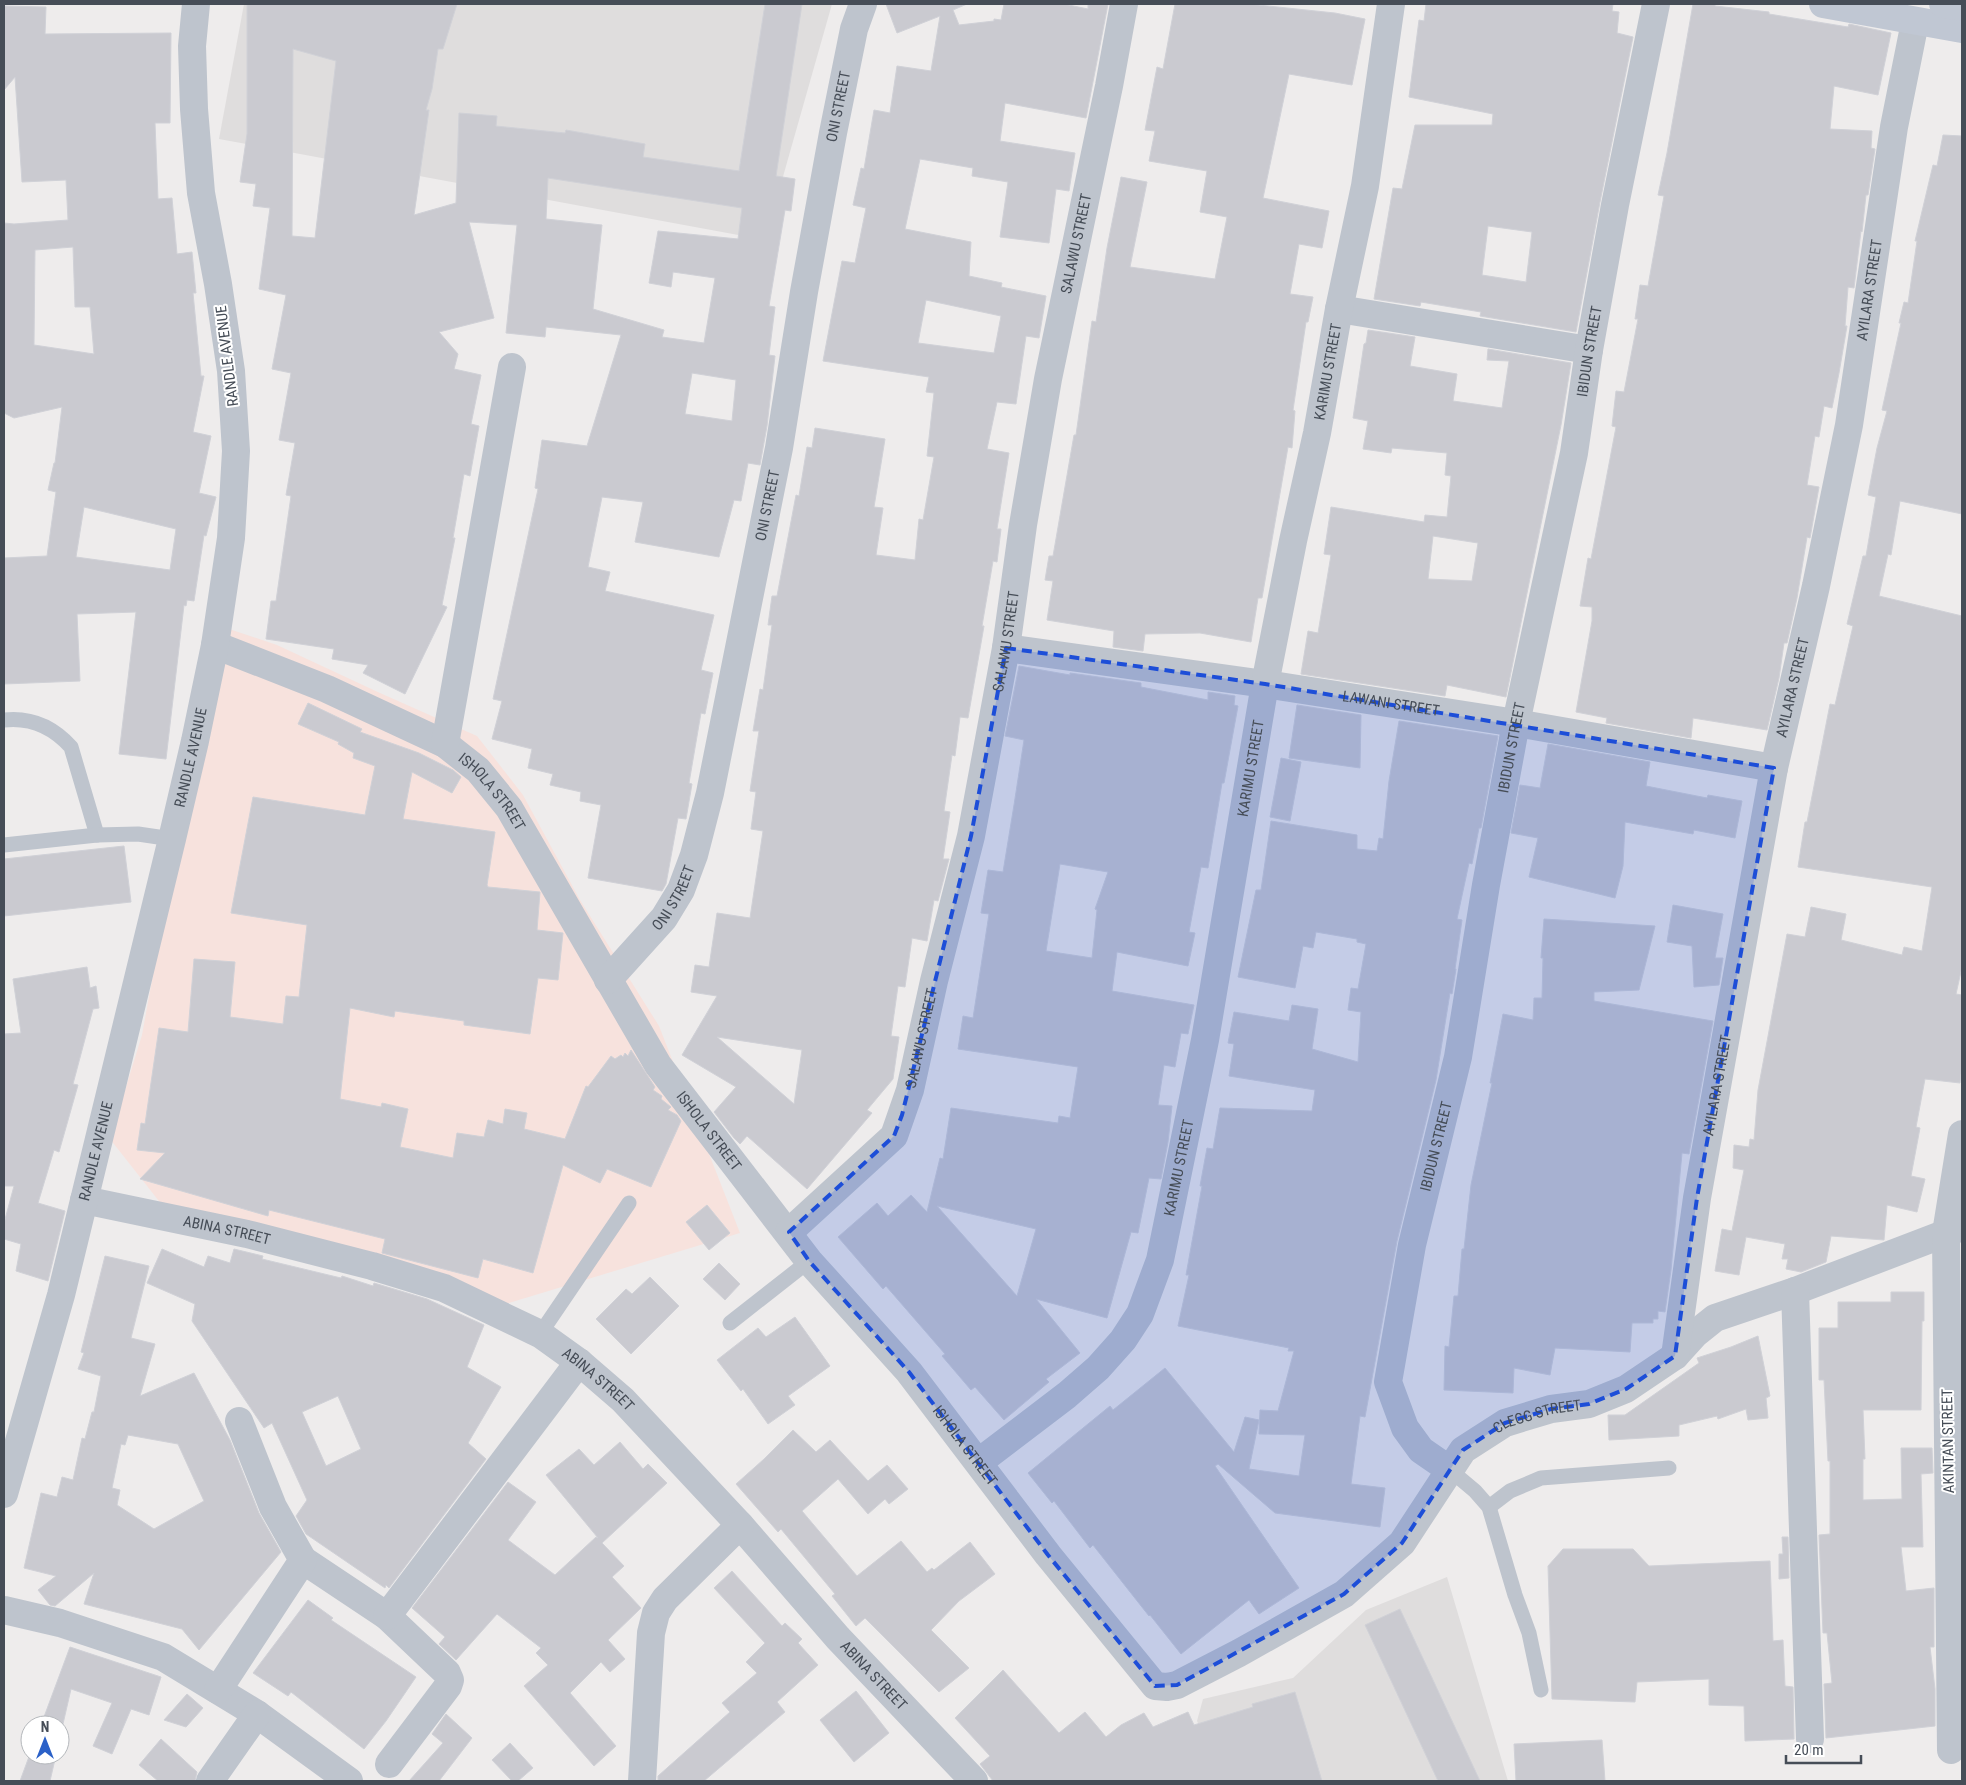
<svg xmlns="http://www.w3.org/2000/svg" width="1966" height="1785" font-family="'Roboto Condensed',sans-serif">
	<style>
		.education { fill: #dfdddd }
		.medical { fill: #f7e2dd }
		.building { fill: #cacad0; stroke: #d0d1d7; fill-rule: evenodd }
		.lines { fill: none; stroke-linecap: round; stroke-linejoin: round }
		.service { stroke: #bec4cd; stroke-width: 15 }
		.minor { stroke: #bec4cd; stroke-width: 28 }
		.tertiary { stroke: #bec4cd; stroke-width: 28 }
		.secondary { stroke: #c0c7d3; stroke-width: 28 }
		.marked { fill: #1d4ed8; fill-opacity: 0.2; stroke: #1d4ed8; stroke-width: 4; stroke-dasharray: 10 6; stroke-linejoin: round }
		.labels { text-anchor: middle; stroke-width: 4; stroke-linejoin: round; paint-order: stroke }
		.street-label { font-size: 15px; fill: #464d57; stroke: #fff }
	</style>
	<rect width="100%" height="100%" fill="#eeecec"/>
	<g class="education">
		<path d="M244 4H832L765 240 219 139Z"/>
		<path d="M1447 1577 1508 1781H1223L1217 1762 1197 1721 1203 1699 1293 1678 1366 1610Z"/>
	</g>
	<path class="medical" d="M217 625 277 645 380 693 477 736 523 795 580 900 659 1026 740 1233 489 1309 177 1224 110 1139 142 1035Z"/>
	<g class="building">
		<path d="M247 4H457L443 49H438L432 89 426 110H429L414 215 456 203 459 113 497 116 496 126 565 133 566 130 645 144 643 157 739 171 765 4H802L776 176 795 179 791 211 785 210 769 306 775 307 769 355 775 356 767 426 760 465 748 463 741 501 734 500 719 557 635 542 643 502 602 497 588 567 610 572 605 591 714 615 701 670 713 673 705 714 701 713 689 783 692 784 686 819 678 818 666 884 662 891 588 878 601 805 580 801 581 792 550 785 553 774 528 768 532 749 492 739 502 701 493 699 538 489 535 488 542 440 587 446 621 335 546 327 545 337 506 333 517 225 469 222 494 318 439 332 458 354 454 369 481 375 471 424 479 426 470 476 464 474 453 538H455L442 605 447 607 405 694 363 673 368 665 332 659 334 649 266 639 271 601H276L291 496 286 495 295 443 279 440 291 373 272 369 286 295 259 289 270 208 253 206 256 184 240 182 247 134ZM293 49 336 61 315 238 292 236ZM548 178 742 208 738 239 658 231 649 283 671 287 673 272 715 278 704 343 662 337 664 330 593 309 602 225 546 219ZM692 373 736 380 732 421 685 414Z"/>
		<path d="M886 4H967L953 10 959 25 994 21V19L1001 20 1004 4H1064L1088 9V4H1108L1086 118 1005 103 1000 141 1075 153 1069 191 1056 189 1049 243 1000 237 1008 182 972 176 973 168 920 159 905 229 971 242 969 276 1002 283 1001 287 1046 296 1039 338 1026 336 1016 404 997 402 987 449 1009 453 997 529H1001L997 562 993 561 982 626H984L968 718 960 717 955 756 952 755 944 811 950 812 943 859H949L938 901 934 900 927 941 912 938 905 987 898 986 891 1036 899 1037 893 1079 867 1110 872 1113 807 1189 747 1136 740 1144 734 1138 714 1112 736 1087 682 1055 717 996 691 992 695 965 709 967 717 913 750 918 763 831 751 829 756 792 750 791 759 731H753L760 689 763 690 772 625H768L772 596H777L796 495 799 496 807 447 812 448 815 428 885 439 874 507 883 508 876 555 915 560 919 519 923 520 934 457 927 456 934 393 926 392 929 377 823 361 842 261 855 263 866 208 853 205 861 168 864 169 874 110 890 113 897 66 931 71 940 16 897 33ZM926 300 1001 316 994 353 918 343ZM717 1037 802 1050 794 1104Z"/>
		<path d="M1175 4H1249L1335 13 1365 19 1352 85 1289 74 1263 198 1329 211 1322 248 1299 244 1290 294 1313 297 1308 322H1306L1293 410 1295 411 1292 448 1288 447 1262 598H1258L1251 642 1200 633 1145 634 1143 651 1113 647 1114 631 1047 620 1053 581 1045 580 1049 556H1053L1074 435H1076L1092 321 1096 322 1107 248 1121 177 1147 182 1130 267 1215 279 1227 217 1200 212 1207 171 1149 161 1155 131 1145 130 1157 67 1163 69Z"/>
		<path d="M1426 4H1613L1612 11 1619 12 1617 33 1633 37 1600 202 1576 332 1480 316 1481 312 1421 302 1420 306 1374 299 1393 188 1402 189 1415 125H1492L1493 114 1409 97 1419 20 1424 21ZM1488 226 1532 232 1526 282 1482 275Z"/>
		<path d="M1693 4H1715V6L1769 12V14L1848 27 1849 24 1891 33 1878 95 1834 86 1830 129 1872 131 1871 148 1875 149 1868 195H1866L1862 232 1861 231 1854 288 1848 287 1845 326H1847L1839 373 1832 408 1824 406 1819 437 1815 436 1807 485 1819 487 1812 527 1810 538 1807 537 1797 598 1787 643H1784L1779 678 1767 730 1693 718 1691 738 1606 723 1607 718 1576 712 1592 621V607L1580 606 1588 558 1591 559 1616 427 1612 426 1616 391 1624 392 1638 319H1635L1640 285 1648 286 1664 196 1658 195 1667 153Z"/>
		<path d="M4 6 46 7 45 34 171 33 170 123H155L158 199 172 198 177 254 192 252 196 293H193L201 376H204L193 432 211 436 199 493 216 497 206 536 204 535 194 601 187 600 186 606 184 605 166 759 119 754 136 612 77 614 80 681 4 684V558L47 556 56 492 48 490 54 463H55L62 407 14 418 4 413V223L14 224 68 220 66 180 22 182 15 77 4 90ZM73 247 75 307H90L94 354 34 345 35 250ZM84 507 176 529 170 570 76 557Z"/>
		<path d="M1943 135 1962 136V514L1900 501 1891 555 1888 554 1879 596 1962 616V967L1956 994 1962 995V1064L1960 1083 1925 1079 1916 1127 1920 1128 1911 1176 1925 1179 1917 1212 1887 1205 1884 1240 1831 1236 1826 1262 1801 1272 1786 1269 1788 1259H1782L1785 1244 1746 1237 1739 1275 1715 1271 1722 1229 1732 1231 1744 1170 1733 1168 1734 1145 1749 1147 1750 1139 1754 1140 1758 1090 1787 934 1805 937 1811 907 1846 914 1841 940 1902 955 1904 947 1922 951 1932 887 1798 867 1805 822H1807L1830 704 1835 705 1853 626 1847 624 1863 556H1866L1876 497 1868 495 1877 448 1887 411 1882 410 1901 323H1899L1904 302 1908 303 1917 241H1915L1933 165 1937 166Z"/>
		<path d="M1368 330 1415 337 1410 366 1457 374 1453 401 1502 408 1509 361 1487 360 1488 349 1571 363 1561 425 1506 697 1447 685 1445 696 1301 674 1308 631 1318 633 1331 555 1324 554 1331 507 1424 522 1425 515 1447 517 1451 476 1445 475 1447 453 1392 448 1391 453 1363 449 1368 421 1353 418 1364 344 1366 343ZM1433 536 1478 543 1472 581 1428 579Z"/>
		<path d="M1019 666 1070 675V673L1141 683V687L1208 700V692L1235 696 1234 705 1238 706 1224 783H1222L1208 868 1201 867 1189 932 1195 933 1188 966 1117 952 1112 991 1194 1005 1188 1034 1181 1033 1175 1067 1164 1065 1158 1105 1172 1106 1168 1142 1161 1179 1149 1178 1138 1233 1131 1232 1107 1318 1036 1299 1080 1353 1046 1379 1049 1382 1004 1420 975 1387 971 1390 942 1356 945 1354 886 1286 883 1289 838 1237 877 1203 888 1216 911 1195 927 1212 940 1158 943 1159 951 1108 1058 1123 1059 1116 1070 1118 1078 1067 958 1049 963 1016 973 1018 989 914 981 913 988 870 1003 872 1014 805 1024 740 1005 736ZM1060 864 1108 872 1095 909 1097 910 1092 958 1046 951ZM937 1206 1036 1229 1017 1296Z"/>
		<path d="M308 703 362 729 360 732 419 753 453 770 461 777 452 793 412 772 403 819 495 832 487 885 488 887 540 892 537 930 563 933 558 980 538 978 530 1034 464 1025V1021L395 1011 394 1017 350 1008 340 1099 381 1107 382 1103 408 1109 400 1147 453 1158 457 1133 484 1137 488 1120 503 1124 505 1109 527 1113 524 1129 565 1139 586 1086 588 1087 611 1056 615 1059 621 1055 623 1057 625 1053 628 1056 631 1050 655 1087 653 1090 662 1096 661 1099 671 1107 668 1110 677 1115 681 1121 651 1187 607 1169 600 1183 563 1165 533 1273 483 1259 478 1278 382 1253 385 1239 269 1210 268 1216 140 1179 165 1153 137 1150 141 1123 145 1124 159 1028 188 1032 194 959 235 962 230 1017 283 1024 286 996 299 997 307 925 231 913 253 797 365 815 375 766 353 758 354 753 338 744 339 742 298 724Z"/>
		<path d="M1297 705 1361 715 1360 768 1289 758Z"/>
		<path d="M1399 721 1498 736 1481 828H1479L1472 864 1469 863 1457 919 1462 920 1455 969H1456L1452 994 1450 993 1436 1080 1397 1241 1365 1417 1360 1416 1351 1484 1385 1488 1380 1527 1275 1513 1218 1464 1215 1466 1299 1588 1259 1614 1249 1600 1181 1654 1150 1615 1149 1616 1093 1545 1090 1548 1054 1501 1052 1503 1028 1473 1110 1406 1113 1410 1165 1368 1234 1452 1245 1417 1259 1420 1249 1469 1299 1476 1305 1435 1259 1434 1260 1410 1278 1411 1294 1351H1288L1289 1348 1178 1326 1189 1275H1186L1202 1186H1200L1207 1148 1213 1149 1220 1108 1312 1111 1315 1090 1229 1076 1234 1044 1228 1043 1234 1012 1289 1021 1292 1005 1318 1009 1312 1049 1358 1062 1361 1012 1348 1010 1351 988 1358 989 1366 944 1357 942V939L1316 932 1313 948 1303 946 1295 988 1238 977 1256 890H1261L1271 821 1357 835V849L1377 851 1379 838 1383 839 1389 781Z"/>
		<path d="M1548 744 1650 762 1646 786 1707 798 1708 795 1742 801 1735 838 1694 830 1693 834 1625 822 1623 866 1615 898 1529 877 1538 838 1511 833 1520 785 1540 788Z"/>
		<path d="M1281 758 1301 762 1290 821 1270 817Z"/>
		<path d="M124 846 131 902 4 916V859Z"/>
		<path d="M1673 905 1723 914 1715 958H1723L1719 985 1694 987 1692 946 1667 942Z"/>
		<path d="M1544 919 1655 926 1639 990 1594 992V1001L1713 1021 1689 1154 1682 1153 1671 1270 1665 1312 1658 1311V1319H1653V1323H1632L1630 1352 1555 1348 1550 1375 1514 1368 1513 1393 1444 1390 1445 1346 1449 1347 1454 1296H1458L1462 1249H1464L1471 1185 1492 1083H1490L1503 1014 1533 1020 1534 998H1542L1543 958H1541Z"/>
		<path d="M87 967 90 988 96 986 99 1008 93 1009 73 1084 78 1085 59 1152 54 1150 38 1203 65 1211 48 1281 16 1271 21 1244 4 1239V1223L14 1186H4V1034L21 1033 13 979Z"/>
		<path d="M707 1205 730 1233 709 1250 686 1222Z"/>
		<path d="M162 1249 204 1267 208 1256 230 1263 234 1249 263 1256 262 1259 341 1278 342 1276 373 1286 374 1283 427 1299 484 1325 467 1367 501 1387 468 1443 486 1459 389 1588 386 1585 385 1588 306 1534 296 1516 307 1500 272 1423 264 1428 192 1321 195 1304 147 1283ZM338 1396 361 1449 326 1466 302 1412Z"/>
		<path d="M105 1256 149 1266 131 1338 155 1344 140 1396 194 1373 230 1440 259 1513 281 1552 199 1650 182 1629 84 1604 94 1573 55 1606 50 1605 38 1590 56 1576 24 1568 41 1493 57 1497 62 1477 73 1480 82 1438 85 1439 92 1412H94L101 1376 78 1369 84 1353 81 1352ZM128 1435 178 1444 204 1501 154 1529 117 1505 120 1490 112 1488 121 1444 125 1445Z"/>
		<path d="M719 1263 740 1284 725 1300 703 1279Z"/>
		<path d="M650 1277 679 1306 631 1354 596 1319 626 1289 632 1294Z"/>
		<path d="M1891 1292H1924V1321H1922L1921 1410H1863L1865 1459H1863V1500L1902 1499 1901 1448H1932L1933 1473 1921 1474 1923 1547H1901L1906 1591 1934 1588V1647H1930L1935 1689V1726L1826 1738 1824 1684 1832 1683 1827 1633H1823L1819 1535 1830 1534V1461H1828L1824 1380H1819V1328H1838V1302H1891Z"/>
		<path d="M795 1317 830 1366 788 1396 795 1405 768 1424 743 1389 741 1391 717 1360 758 1328 766 1337Z"/>
		<path d="M1758 1336 1770 1396 1766 1398 1768 1418 1748 1420 1746 1409 1718 1419 1717 1416 1679 1425V1436L1609 1440 1608 1415H1625L1699 1363 1697 1358 1731 1347Z"/>
		<path d="M793 1430 816 1452 830 1440 868 1481 887 1465 908 1489 889 1504 885 1499 868 1514 838 1479 802 1511 857 1576 901 1541 927 1572 932 1568 934 1570 970 1542 995 1574 959 1601 931 1630 969 1668 939 1692 865 1618 856 1626 832 1596 835 1594 781 1529 778 1532 736 1484 764 1459Z"/>
		<path d="M620 1442 643 1469 648 1464 667 1483 602 1543 624 1566 612 1577 641 1608 608 1640 625 1659 610 1672 601 1662 570 1693 616 1746 594 1766 524 1686 548 1665 536 1653 541 1648 497 1614 456 1660 439 1644 445 1637 412 1608 508 1482 536 1502 508 1540 555 1575 596 1537 598 1538 546 1475 579 1449 594 1465Z"/>
		<path d="M1782 1537H1788L1789 1578 1779 1579V1554H1783Z"/>
		<path d="M1563 1549H1633L1649 1566 1770 1561 1773 1641 1783 1640 1785 1686 1793 1687 1794 1739 1745 1741 1744 1706 1709 1705V1679L1637 1682 1635 1702 1552 1699 1548 1566Z"/>
		<path d="M732 1571 782 1626 785 1623 802 1639 798 1643 818 1665 777 1702 785 1712 704 1781H658V1776L730 1712 722 1703 757 1673 746 1662 765 1643 714 1588Z"/>
		<path d="M308 1600 333 1618 331 1620 416 1677 386 1721 364 1749 291 1692 288 1696 253 1673Z"/>
		<path d="M1400 1609 1480 1781H1438L1365 1625Z"/>
		<path d="M70 1647 161 1677 149 1715 131 1709 112 1754 93 1746 112 1703 71 1689 60 1737V1725H41Z"/>
		<path d="M1003 1670 1059 1733 1085 1712 1106 1737 1121 1725 1144 1713 1153 1727 1188 1712 1194 1725 1253 1707 1252 1704 1295 1692 1322 1781H993L980 1764 990 1756 955 1718Z"/>
		<path d="M856 1691 889 1733 854 1762 820 1720Z"/>
		<path d="M187 1694 203 1708 186 1727 164 1720Z"/>
		<path d="M446 1714 472 1738 439 1781H409L443 1743 432 1734Z"/>
		<path d="M161 1739 197 1772 195 1781H158L139 1765Z"/>
		<path d="M1602 1740 1605 1781H1516L1514 1744Z"/>
		<path d="M510 1743 533 1768 518 1781H512L492 1760Z"/>
		<path d="M30 1754 56 1755 50 1781H20Z"/>
	</g>
	<g class="lines">
		<g class="service">
			<path d="M4 720C31 717 53 727 71 747L97 835"/>
			<path d="M4 845 97 835 138 834 172 839"/>
			<path d="M730 1323 809 1261"/>
			<path d="M540 1334 629 1203"/>
			<path d="M1450 1470 1475 1491 1489 1507 1515 1595 1529 1633 1541 1690"/>
			<path d="M1489 1507 1510 1491 1541 1478 1669 1468"/>
		</g>
		<g class="minor">
			<path d="M1339 309 1589 350"/>
			<path id="s1" d="M215 645 327 689 445 744 478 770 509 808 658 1065 809 1261 909 1372 1048 1555 1155 1686 1167 1687 1177 1685 1239 1653 1344 1594 1402 1543 1463 1450 1505 1423 1551 1409 1589 1404 1626 1389 1675 1356 1695 1334 1715 1318 1795 1291 1962 1227"/>
			<path id="s2" d="M1006 648 1265 684 1516 723 1774 768"/>
			<path d="M445 744 512 367"/>
			<path id="s3" d="M608 980 664 918 681 890 694 855 710 793 779 448 804 292 833 133 854 29 863 4"/>
			<path id="s4" d="M84 1200 247 1234 372 1266 444 1288 540 1334 579 1362 623 1400 740 1525 838 1638 974 1781"/>
			<path id="s5" d="M789 1232 894 1136 910 1090 934 981 971 836 1006 648 1023 525 1048 379 1109 86 1124 4"/>
			<path d="M1795 1291 1810 1739"/>
			<path id="s6" d="M1675 1356 1697 1198 1774 768 1816 586 1849 425 1894 127 1915 22"/>
			<path id="s7" d="M979 1462 1067 1395 1098 1368 1123 1340 1140 1314 1160 1260 1205 1040 1265 684 1293 541 1317 433 1339 309 1365 186 1391 4"/>
			<path id="s8" d="M1450 1470 1421 1450 1405 1428 1388 1382 1412 1245 1458 1057 1486 885 1516 723 1574 453 1589 350 1615 205 1656 4"/>
			<path d="M303 1560 387 1616 447 1673 450 1680 448 1686 389 1764"/>
			<path d="M4 1610 60 1623 163 1657 257 1714 349 1781"/>
			<path d="M387 1616 579 1362"/>
			<path d="M218 1690 303 1560 273 1507 239 1421"/>
			<path d="M1951 1750 1946 1233 1962 1134"/>
			<path d="M210 1781 257 1714"/>
			<path d="M642 1781 651 1633 656 1613 665 1599 740 1525"/>
		</g>
		<path class="tertiary" id="s9" d="M4 1494 61 1295 172 839 195 741 215 645 231 538 236 451 231 371 218 284 201 193 194 109 192 46 196 4"/>
		<g class="secondary">
			<path d="M1823 4 1962 29"/>
			<path d="M1943 4 1962 7"/>
		</g>
	</g>
	<path class="marked" d="M1006 648 1265 684 1774 768 1697 1198 1675 1356 1626 1389 1589 1404 1551 1409 1505 1423 1463 1450 1402 1543 1344 1594 1177 1685 1155 1686 1048 1555 909 1372 809 1261 789 1232 894 1136 902 1115 971 836Z"/>
	<g class="labels">
		<g class="street-label">
			<text dy="5" stroke="none"><textPath href="#s3" startOffset="916">ONI STREET</textPath></text>
			<text dy="5" stroke="none"><textPath href="#s5" startOffset="1054">SALAWU STREET</textPath></text>
			<text dy="5" stroke="none"><textPath href="#s6" startOffset="1084">AYILARA STREET</textPath></text>
			<text dy="5" stroke="none"><textPath href="#s8" startOffset="1162">IBIDUN STREET</textPath></text>
			<text transform="translate(227 356) rotate(-97)" y="5">RANDLE AVENUE</text>
			<text dy="5" stroke="none"><textPath href="#s7" startOffset="1182">KARIMU STREET</textPath></text>
			<text dy="5" stroke="none"><textPath href="#s3" startOffset="511">ONI STREET</textPath></text>
			<text dy="5" stroke="none"><textPath href="#s5" startOffset="650">SALAWU STREET</textPath></text>
			<text dy="5" stroke="none"><textPath href="#s6" startOffset="679">AYILARA STREET</textPath></text>
			<text dy="5" stroke="none"><textPath href="#s2" startOffset="389">LAWANI STREET</textPath></text>
			<text dy="5" stroke="none"><textPath href="#s8" startOffset="758">IBIDUN STREET</textPath></text>
			<text dy="5" stroke="none"><textPath href="#s9" startOffset="760">RANDLE AVENUE</textPath></text>
			<text dy="5" stroke="none"><textPath href="#s7" startOffset="778">KARIMU STREET</textPath></text>
			<text dy="5" stroke="none"><textPath href="#s1" startOffset="318">ISHOLA STREET</textPath></text>
			<text dy="5" stroke="none"><textPath href="#s3" startOffset="106">ONI STREET</textPath></text>
			<text dy="5" stroke="none"><textPath href="#s5" startOffset="244">SALAWU STREET</textPath></text>
			<text dy="5" stroke="none"><textPath href="#s6" startOffset="274">AYILARA STREET</textPath></text>
			<text dy="5" stroke="none"><textPath href="#s1" startOffset="722">ISHOLA STREET</textPath></text>
			<text dy="5" stroke="none"><textPath href="#s8" startOffset="352">IBIDUN STREET</textPath></text>
			<text dy="5" stroke="none"><textPath href="#s9" startOffset="355">RANDLE AVENUE</textPath></text>
			<text dy="5" stroke="none"><textPath href="#s7" startOffset="372">KARIMU STREET</textPath></text>
			<text dy="5" stroke="none"><textPath href="#s4" startOffset="146">ABINA STREET</textPath></text>
			<text dy="5" stroke="none"><textPath href="#s4" startOffset="551">ABINA STREET</textPath></text>
			<text dy="5" stroke="none"><textPath href="#s1" startOffset="1918">CLEGG STREET</textPath></text>
			<text transform="translate(1948 1441) rotate(-91)" y="5">AKINTAN STREET</text>
			<text dy="5" stroke="none"><textPath href="#s1" startOffset="1128">ISHOLA STREET</textPath></text>
			<text dy="5" stroke="none"><textPath href="#s4" startOffset="956">ABINA STREET</textPath></text>
		</g>
	</g>
	<rect width="1966" height="1785" fill="none" stroke="#464d57" stroke-width="10"/>
	<g transform="translate(45 1740)"><circle r="24" fill="#ffffff" stroke="#b5b8bc"/>
	<path d="M0-4L9 19L0 12L-9 19Z" fill="#2b61c8"/>
	<text y="-8" font-size="14" font-weight="bold" text-anchor="middle" fill="#464d57">N</text>
	</g>
	<path d="M1786 1755v8h75v-8" fill="none" stroke="#464d57" stroke-width="2.5"/>
	<text x="1794" y="1755" font-size="15" fill="#464d57" stroke="#ffffff" stroke-width="4" paint-order="stroke">20 m</text>
</svg>
